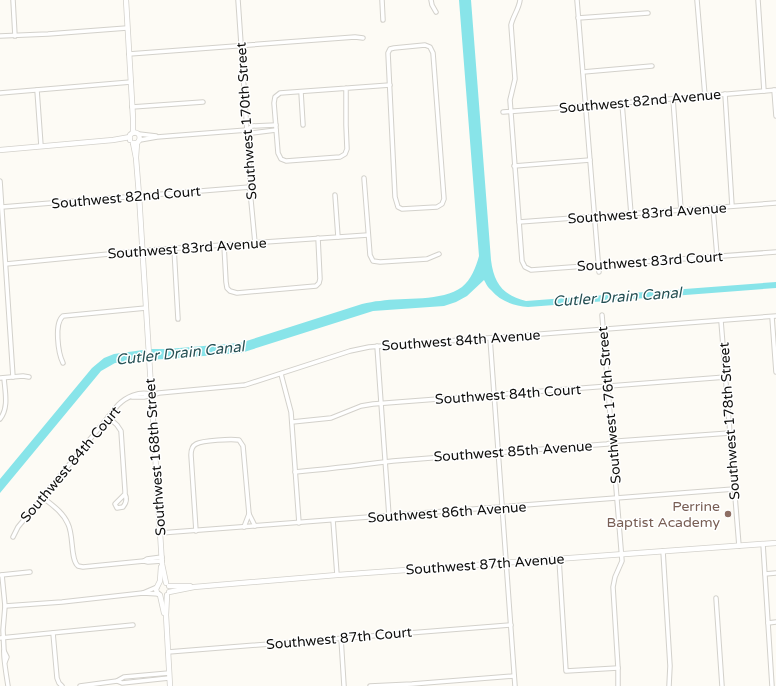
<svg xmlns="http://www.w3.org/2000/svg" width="776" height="686" font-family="'Varela Round',sans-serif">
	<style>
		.water { fill: #88e4e9 }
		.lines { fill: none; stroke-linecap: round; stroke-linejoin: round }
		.street-casing { stroke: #d3d1cb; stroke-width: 5.5 }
		.secondary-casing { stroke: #d3d1cb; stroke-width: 6 }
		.street { stroke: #fff; stroke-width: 3.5 }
		.secondary { stroke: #fff; stroke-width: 4.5 }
		.education-dot { fill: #8d6e63; stroke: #fff; stroke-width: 1.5 }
		.labels { text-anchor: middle; stroke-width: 3; stroke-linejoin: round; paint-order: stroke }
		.street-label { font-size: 14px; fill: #0f0f0d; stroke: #fff }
		.education-label { font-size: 14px; fill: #785e54; stroke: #fff; text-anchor: end }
		.water-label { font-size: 15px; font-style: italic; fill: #275154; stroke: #fff }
	</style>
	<rect width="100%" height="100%" fill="#fdfbf5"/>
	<path class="water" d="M459 0H471L491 260C494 284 503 295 526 301L776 282V288L528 307C514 306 500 301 491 290 487 287 486 283 484 280L467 296 456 302 444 306 373 311 241 353 166 359 135 360 115 363 101 371 0 493V479L92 368 104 358 114 354 150 349H167L240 343 362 304C368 303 374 301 380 301 404 297 442 302 462 287 471 280 476 267 479 256Z"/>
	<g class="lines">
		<defs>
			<g id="street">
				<path d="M13 0 15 36"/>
				<path d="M238 0 250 175V190L255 243"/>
				<path d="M382 0 383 20"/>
				<path d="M431 0 432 5 436 12"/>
				<path d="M520 0C519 9 513 16 511 25L515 79 510 100 522 261 525 267 531 270 776 252"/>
				<path d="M577 0 599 272"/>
				<path d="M697 0 705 96"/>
				<path d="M758 0 764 91"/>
				<path d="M578 18 648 13"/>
				<path d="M0 36 48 34 127 28"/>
				<path d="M425 45 430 47 433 53 444 199 442 204 437 207 402 209 398 207 395 197 388 53 390 49 394 48Z"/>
				<path d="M129 54 355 37 363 38"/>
				<path d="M583 72 652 66"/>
				<path d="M346 88V125L347 149 345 154 340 157 286 161 281 159 278 153 274 103 275 97 280 93 390 85"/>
				<path d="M37 90 41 146"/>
				<path d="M774 90 776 116"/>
				<path d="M301 92 303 125"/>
				<path d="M0 93 131 82"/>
				<path d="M725 94 732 206"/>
				<path d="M673 99 681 210"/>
				<path d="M622 103 631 214"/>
				<path d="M132 107 203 102"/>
				<path d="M503 112 622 103 776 90"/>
				<path d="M247 130 252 126 276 125"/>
				<path d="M139 134 156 136"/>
				<path d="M140 140 157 137 247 130 252 133 276 130"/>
				<path d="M514 166 590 160"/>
				<path d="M364 178 370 255 373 261 380 262 427 259 439 254"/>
				<path d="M0 181 13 377"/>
				<path d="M335 195 338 237"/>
				<path d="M2 207 250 187"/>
				<path d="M713 208 717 256"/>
				<path d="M519 222 776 203"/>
				<path d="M224 245 226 282 227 288 230 291 237 293 316 286 319 283 320 279 318 238"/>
				<path d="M174 248 178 319"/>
				<path d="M6 264 150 250 368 235"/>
				<path d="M602 315 622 561 615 577 613 587 618 668V686"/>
				<path d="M772 317 776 372"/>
				<path d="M721 321 739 546"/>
				<path d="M490 338 515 686"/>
				<path d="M377 346 389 516"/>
				<path d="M63 363C58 353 54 323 63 316L146 308"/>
				<path d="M281 374 291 412 299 523"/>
				<path d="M0 378 23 376 29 377"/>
				<path d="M132 397H144L159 393 245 385 350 351 369 347 776 316"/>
				<path d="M108 417 117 425 121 431 125 491V494L115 504 117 508 123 507C127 502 127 498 125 494"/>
				<path d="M0 419C9 408 5 392 4 378"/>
				<path d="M292 422 331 418 361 406 373 404 726 377"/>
				<path d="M295 472C328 469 361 465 393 461L607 444 618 441 730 433"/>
				<path d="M42 497C52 505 63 512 68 524 74 536 70 559 78 566L83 567 144 561 148 562 162 561"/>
				<path d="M333 520 337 575"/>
				<path d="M244 527 249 514"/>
				<path d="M196 531 191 455C191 451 192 446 196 444 203 440 232 439 239 440L243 446 249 514 255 526"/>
				<path d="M160 533 734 489"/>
				<path d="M13 537 18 527 118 405C126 397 139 391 150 394"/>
				<path d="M763 544 772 686"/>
				<path d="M663 551 670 666 669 686"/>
				<path d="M559 559 566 671 618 668"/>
				<path d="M144 561 147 559 162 557"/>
				<path d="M765 574 776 573"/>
				<path d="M1 575 30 572"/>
				<path d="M2 575 5 606 3 630 4 651C3 656 7 679 8 686"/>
				<path d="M143 593 157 587"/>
				<path d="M716 598 722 686"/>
				<path d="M5 606 62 602 143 593 159 594"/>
				<path d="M768 623 776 622"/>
				<path d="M53 633 57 678 59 683 62 686"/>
				<path d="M0 638 133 625"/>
				<path d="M341 638 344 686"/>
				<path d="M4 651 7 657 5 662"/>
				<path d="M168 652 511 625"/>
				<path d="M117 681 122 683 169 678"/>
				<path d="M80 686 117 681 124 677 169 673"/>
				<path d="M370 686 412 684 514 676"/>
			</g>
			<g id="secondary">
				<path d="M126 0 133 118V133"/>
				<path d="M130 140V135C136 128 144 137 137 143H133"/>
				<path d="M133 143 136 158 139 195 162 564 166 583"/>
				<path d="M0 150 113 140 130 137"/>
				<path d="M136 157 137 143"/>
				<path d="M161 567 160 581 156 589 157 593 160 595 164 613"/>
				<path d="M169 586H190"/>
				<path d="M169 592 194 587 337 575 776 543"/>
				<path d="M167 595 166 615 170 686"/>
			</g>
		</defs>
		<use href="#street" class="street-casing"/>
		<use href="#secondary" class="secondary-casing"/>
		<use href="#street" class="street"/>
		<use href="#secondary" class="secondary"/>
	</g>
	<circle class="education-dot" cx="728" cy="514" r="4"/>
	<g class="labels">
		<g class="street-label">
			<text transform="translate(640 101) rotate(-5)" y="5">Southwest 82nd Avenue</text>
			<text transform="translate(246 121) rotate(-94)" y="5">Southwest 170th Street</text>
			<text transform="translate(126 197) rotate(-5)" y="5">Southwest 82nd Court</text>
			<text transform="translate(647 213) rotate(-4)" y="5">Southwest 83rd Avenue</text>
			<text transform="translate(187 248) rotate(-4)" y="5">Southwest 83rd Avenue</text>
			<text transform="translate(650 261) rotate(-4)" y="5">Southwest 83rd Court</text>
			<text transform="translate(461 340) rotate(-4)" y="5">Southwest 84th Avenue</text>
			<text transform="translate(508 394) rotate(-4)" y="5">Southwest 84th Court</text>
			<text transform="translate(609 405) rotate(-95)" y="5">Southwest 176th Street</text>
			<text transform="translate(729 421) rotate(-94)" y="5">Southwest 178th Street</text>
			<text transform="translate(513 451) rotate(-4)" y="5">Southwest 85th Avenue</text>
			<text transform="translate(155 457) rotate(-94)" y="5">Southwest 168th Street</text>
			<text transform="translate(70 464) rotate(-50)" y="5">Southwest 84th Court</text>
			<text transform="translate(447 512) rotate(-4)" y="5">Southwest 86th Avenue</text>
			<text transform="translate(485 564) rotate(-4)" y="5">Southwest 87th Avenue</text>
			<text transform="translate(339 638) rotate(-5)" y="5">Southwest 87th Court</text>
		</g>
		<g class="education-label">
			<text x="720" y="511">Perrine<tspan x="720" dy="16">Baptist Academy</tspan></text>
		</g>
		<g class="water-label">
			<text transform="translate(617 297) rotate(-4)" y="5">Cutler Drain Canal</text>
			<text transform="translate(180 353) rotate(-6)" y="5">Cutler Drain Canal</text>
		</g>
	</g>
</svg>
